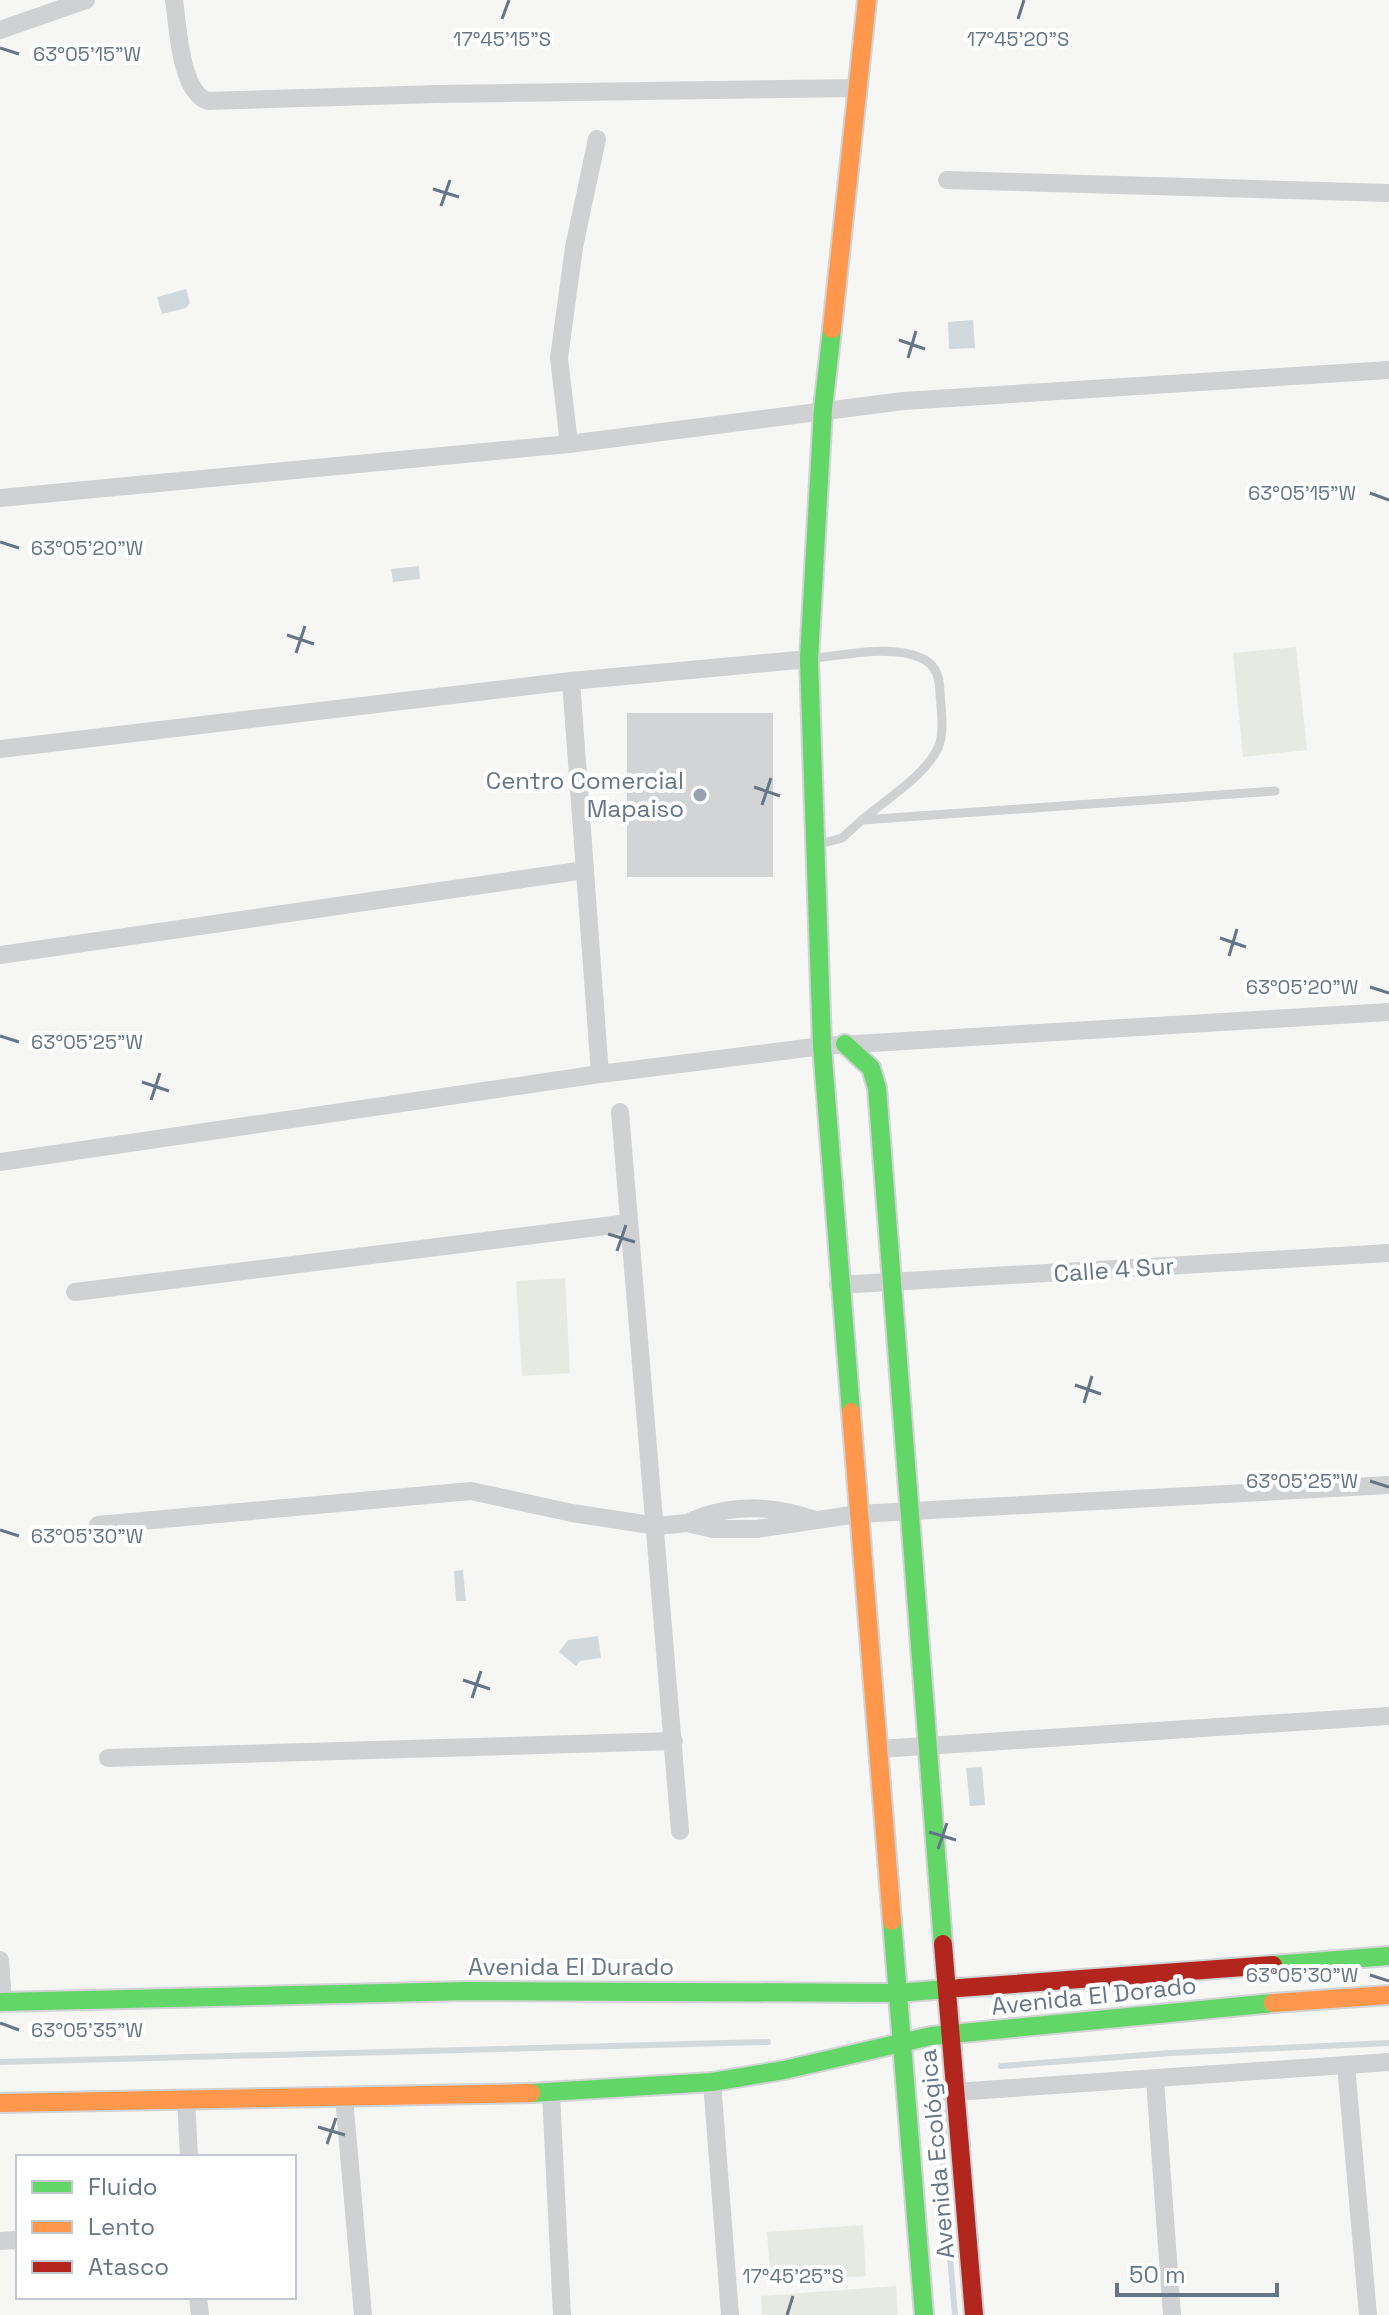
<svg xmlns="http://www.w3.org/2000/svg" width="1389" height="2315" font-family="'Space Grotesk',sans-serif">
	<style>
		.green { fill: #e6eae3 }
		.water { fill: #d2d9dc }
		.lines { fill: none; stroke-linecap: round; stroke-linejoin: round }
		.stream { stroke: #d2d9dc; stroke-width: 6 }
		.building { fill: #d3d4d5 }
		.fast-casing { stroke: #d1d3d5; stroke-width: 22 }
		.slow-casing { stroke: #d1d3d5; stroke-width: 22 }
		.jam-casing { stroke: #d1d3d5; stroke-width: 22 }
		.lane { stroke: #d0d1d2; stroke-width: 9 }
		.street { stroke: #d0d1d2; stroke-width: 18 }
		.fast { stroke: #63d668; stroke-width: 18 }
		.slow { stroke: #ff974d; stroke-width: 18 }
		.jam { stroke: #b3261e; stroke-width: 18 }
		.ticks { fill: none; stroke: #647587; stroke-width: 3 }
		.poi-dot { fill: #97a2ae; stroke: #fff; stroke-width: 3 }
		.labels { text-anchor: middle; stroke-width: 8; stroke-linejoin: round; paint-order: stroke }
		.poi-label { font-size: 24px; fill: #647587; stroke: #fff; text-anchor: end }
		.street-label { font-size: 24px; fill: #647587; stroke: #fff }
		.ticks-label { font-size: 20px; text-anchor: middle; fill: #647587; stroke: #fff; stroke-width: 8; stroke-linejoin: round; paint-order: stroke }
	</style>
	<rect width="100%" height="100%" fill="#f6f6f5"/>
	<g class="green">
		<path d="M1296 647 1307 750 1243 757 1233 653Z"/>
		<path d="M565 1278 570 1373 522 1376 516 1281Z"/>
		<path d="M863 2225 866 2276 771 2283 767 2232Z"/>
		<path d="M896 2286 898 2315H762L761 2296Z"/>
	</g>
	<g class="water">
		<path d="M186 289 190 303 186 308 162 314 157 297Z"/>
		<path d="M973 320 975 348 949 349 948 322Z"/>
		<path d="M419 566 420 579 393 582 391 569Z"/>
		<path d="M463 1570 466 1601H456L454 1571Z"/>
		<path d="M598 1636 601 1658 580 1661 576 1666 559 1652 568 1640Z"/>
		<path d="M982 1767 985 1805 970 1806 966 1768Z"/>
	</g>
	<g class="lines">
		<g class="stream">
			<path d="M0 2062 768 2042"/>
			<path d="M1001 2066 1171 2053 1389 2043"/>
			<path d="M945 2084 943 2174 955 2315"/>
		</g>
	</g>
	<rect class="building" x="627" y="713" width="146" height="164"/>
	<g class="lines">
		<defs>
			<g id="fast">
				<path d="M832 329 823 409 809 659 822 1046 851 1412"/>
				<path d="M845 1044 871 1068 877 1088 943 1944"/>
				<path d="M892 1921 924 2315"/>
				<path d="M1273 1965 1389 1956"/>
				<path d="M0 2002 467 1991 897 1993 959 1988"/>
				<path d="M531 2093 712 2082 784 2070 931 2036 1273 2003"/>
			</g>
			<g id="slow">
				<path d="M832 329 867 0"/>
				<path d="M851 1412 892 1921"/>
				<path d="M1273 2003 1389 1995"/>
				<path d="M0 2103 531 2093"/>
			</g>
			<g id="jam">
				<path d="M943 1944 974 2315"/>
				<path d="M959 1988 1273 1965"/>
			</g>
		</defs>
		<use href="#fast" class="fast-casing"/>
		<use href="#slow" class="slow-casing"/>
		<use href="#jam" class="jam-casing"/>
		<g class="lane">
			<path d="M812 658C844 656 890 644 921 658 936 664 940 679 940 693 941 710 945 732 938 748 924 777 886 799 862 820"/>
			<path d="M816 845 842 838 862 820 1275 791"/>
		</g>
		<g class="street">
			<path d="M174 0C178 26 180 92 208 101L437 94 858 88"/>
			<path d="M0 30 86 0"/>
			<path d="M947 180 1389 193"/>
			<path d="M569 444 559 358 574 247 597 139"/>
			<path d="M0 498 569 444 903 401 1389 370"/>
			<path d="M571 681 600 1074"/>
			<path d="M0 749 571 681 809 659"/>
			<path d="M0 955 585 870"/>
			<path d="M620 1112 680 1831"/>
			<path d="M0 1162 600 1074 822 1046 1389 1012"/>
			<path d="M838 1285 1389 1253"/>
			<path d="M75 1292 629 1223"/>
			<path d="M687 1523C728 1503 773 1505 815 1520"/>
			<path d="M98 1525 471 1491 572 1513 657 1526 687 1523 713 1529H757L858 1514 1389 1485"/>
			<path d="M879 1749 1389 1716"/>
			<path d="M108 1758 674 1741"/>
			<path d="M0 1960 3 2002"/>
			<path d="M1346 2065 1368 2315"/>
			<path d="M1155 2080 1172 2315"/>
			<path d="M712 2082 730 2315"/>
			<path d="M955 2092 1389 2062"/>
			<path d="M551 2093 562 2315"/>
			<path d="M344 2097 363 2315"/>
			<path d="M186 2099 189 2157"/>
			<path d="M0 2241 18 2240"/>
			<path d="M198 2297 200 2315"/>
		</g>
		<use href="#fast" class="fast"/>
		<use href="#slow" class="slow"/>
		<use href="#jam" class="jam"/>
	</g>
	<path class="ticks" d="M502 19 509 0M1018 19 1024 0M0 48 19 54M433 189 459 197M441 206 450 180M899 340 925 349M908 358 916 331M1370 493 1389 500M0 542 19 548M287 635 314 644M296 653 305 626M754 787 780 796M762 805 771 778M1220 938 1246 947M1229 956 1237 929M1370 987 1389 993M0 1036 19 1042M142 1082 169 1091M151 1100 160 1073M608 1234 635 1242M617 1251 626 1225M1075 1385 1101 1394M1084 1403 1092 1376M1370 1481 1389 1487M0 1530 19 1536M463 1680 490 1689M472 1698 481 1671M929 1832 956 1840M938 1849 947 1823M1370 1975 1389 1981M0 2023 19 2030M318 2127 345 2135M327 2144 336 2118M787 2315 793 2296"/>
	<circle class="poi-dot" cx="700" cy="795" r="8"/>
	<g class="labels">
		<g class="poi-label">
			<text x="684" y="789">Centro Comercial<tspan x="684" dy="28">Mapaiso</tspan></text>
		</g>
		<g class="street-label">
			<text transform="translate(1114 1270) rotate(-4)" y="8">Calle 4 Sur</text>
			<text x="571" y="1975">Avenida El Durado</text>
			<text transform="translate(1094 1996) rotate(-6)" y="8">Avenida El Dorado</text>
			<text transform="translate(937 2154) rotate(-95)" y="8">Avenida Ecológica</text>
		</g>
	</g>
	<g class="ticks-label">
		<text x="502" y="46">17°45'15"S</text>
		<text x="1018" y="46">17°45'20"S</text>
		<text x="87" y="61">63°05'15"W</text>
		<text x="1302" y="500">63°05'15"W</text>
		<text x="87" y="555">63°05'20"W</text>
		<text x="1302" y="994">63°05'20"W</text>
		<text x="87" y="1049">63°05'25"W</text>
		<text x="1302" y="1488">63°05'25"W</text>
		<text x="87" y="1543">63°05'30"W</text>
		<text x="1302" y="1982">63°05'30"W</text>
		<text x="87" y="2037">63°05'35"W</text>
		<text x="793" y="2283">17°45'25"S</text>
	</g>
	<rect x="16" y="2155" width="280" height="144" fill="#ffffff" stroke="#c1c8cf" stroke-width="2"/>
	<rect x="32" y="2181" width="40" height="12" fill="#63d668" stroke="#c1c8cf" stroke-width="2"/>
	<text x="88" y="2195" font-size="24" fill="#647587">Fluido</text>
	<rect x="32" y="2221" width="40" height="12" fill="#ff974d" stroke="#c1c8cf" stroke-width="2"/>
	<text x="88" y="2235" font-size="24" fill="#647587">Lento</text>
	<rect x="32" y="2261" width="40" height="12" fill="#b3261e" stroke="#c1c8cf" stroke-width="2"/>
	<text x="88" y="2275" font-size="24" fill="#647587">Atasco</text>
	<path d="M1117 2283v12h160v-12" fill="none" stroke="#647587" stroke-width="4"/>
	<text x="1129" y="2283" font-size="24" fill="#647587" stroke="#ffffff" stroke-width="6" paint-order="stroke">50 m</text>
</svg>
